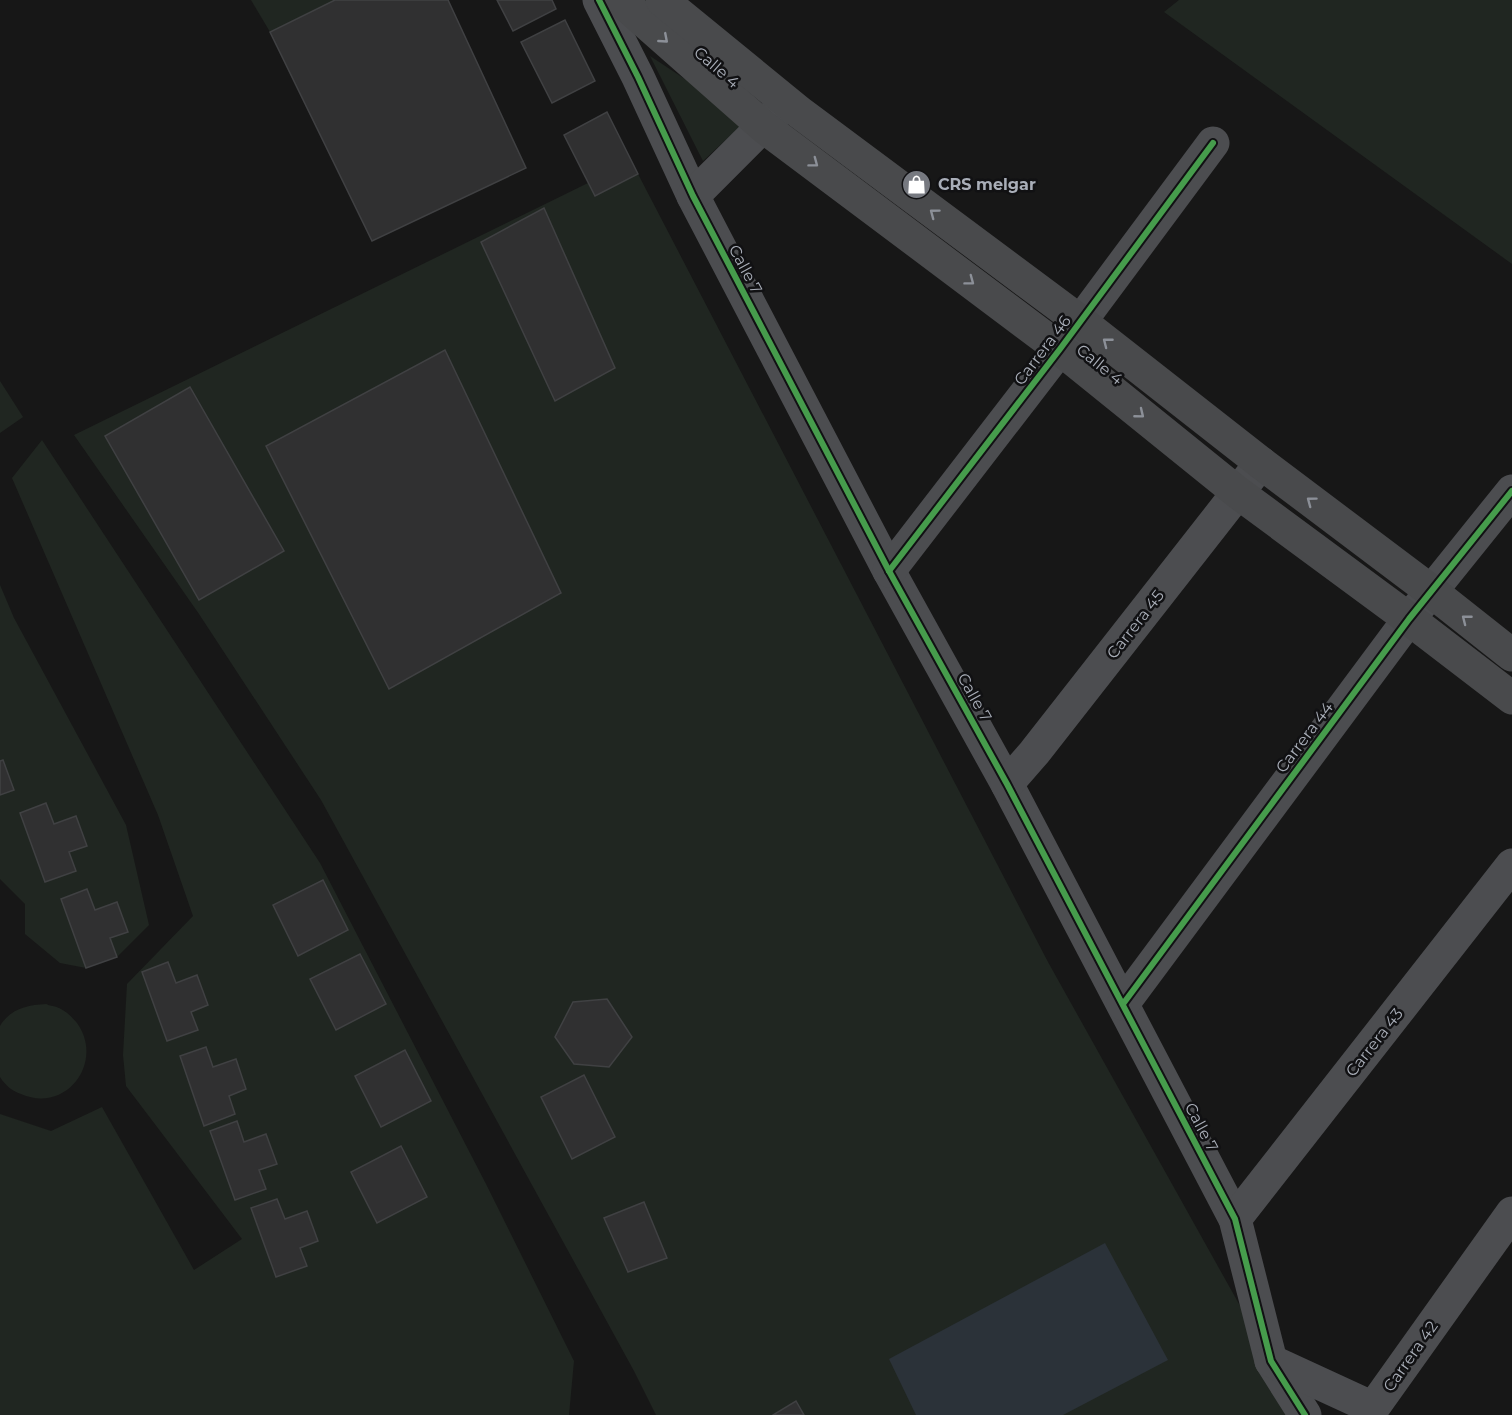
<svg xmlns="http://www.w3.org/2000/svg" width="1512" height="1415" font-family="Montserrat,sans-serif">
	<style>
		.green { fill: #202621 }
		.water { fill: #2b3239 }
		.building { fill: #303031; stroke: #404143; stroke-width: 1.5 }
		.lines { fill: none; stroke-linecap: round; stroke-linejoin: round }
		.minor { stroke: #4c4d50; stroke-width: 33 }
		.major { stroke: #494a4c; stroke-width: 33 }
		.cycleway-casing { stroke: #111113; stroke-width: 10 }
		.cycleway { stroke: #469c4c; stroke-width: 6 }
		.oneway { stroke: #8c9098 }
		.labels { text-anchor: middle; stroke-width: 5; stroke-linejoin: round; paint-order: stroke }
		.street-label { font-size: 16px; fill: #a9aeb8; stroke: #111113 }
		.poi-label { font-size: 16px; font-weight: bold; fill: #a9aeb8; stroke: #111113; text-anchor: start }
	</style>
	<rect width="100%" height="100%" fill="#171717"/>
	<g class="green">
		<path d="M251 0H335L270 32Z"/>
		<path d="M1179 0H1512V264L1164 12Z"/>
		<path d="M650 56 747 120 703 161Z"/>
		<path d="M638 174 1048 962 1301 1415H656L634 1371 321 800 199 614 74 435 588 183 595 196Z"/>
		<path d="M0 381 23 417 0 433Z"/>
		<path d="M42 440 320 863 486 1184 574 1361 569 1415H0V1114L51 1131 102 1107 194 1270 242 1239 126 1086 123 1055 127 984 193 916 158 815 12 478Z"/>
		<path d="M0 585 14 618 126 825 149 925 117 957 86 968 60 963 25 934V904L0 879Z"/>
		<path d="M46 1004C50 1006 55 1006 59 1008 66 1011 72 1017 77 1023 105 1062 66 1114 21 1094 12 1091 5 1085 0 1077V1026C10 1009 27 1005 46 1004Z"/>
	</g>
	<path class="water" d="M1105 1243 1168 1360 1063 1415H916L889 1359Z"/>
	<g class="building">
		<path d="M335 0H448L526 168 372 241 270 32Z"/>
		<path d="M497 0H552L556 9 513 31Z"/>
		<path d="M565 20 595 81 552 103 521 42Z"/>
		<path d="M607 112 638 174 595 196 564 135Z"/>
		<path d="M544 208 615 368 555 401 481 242Z"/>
		<path d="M445 350 561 593 389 689 266 446Z"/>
		<path d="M190 387 284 551 199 600 105 436Z"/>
		<path d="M3 760 14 790 0 795V761Z"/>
		<path d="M46 803 54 824 76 816 87 846 69 852 76 871 45 882 20 813Z"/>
		<path d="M323 880 348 930 298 956 273 905Z"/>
		<path d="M87 889 95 910 117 902 128 932 110 938 117 957 86 968 61 899Z"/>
		<path d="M360 954 386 1004 336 1030 310 979Z"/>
		<path d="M168 962 176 983 197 975 208 1005 191 1012 198 1030 167 1041 142 972Z"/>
		<path d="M607 999 632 1037 609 1067 574 1064 555 1037 573 1002Z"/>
		<path d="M206 1047 213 1067 236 1059 246 1089 229 1096 235 1114 204 1126 180 1056Z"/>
		<path d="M405 1050 431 1101 381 1127 355 1076Z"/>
		<path d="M584 1075 615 1137 572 1159 541 1097Z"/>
		<path d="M237 1121 244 1142 266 1134 277 1164 259 1170 266 1189 235 1200 210 1131Z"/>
		<path d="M401 1146 427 1197 377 1223 351 1172Z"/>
		<path d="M277 1199 285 1219 307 1211 318 1241 300 1248 307 1266 276 1277 251 1208Z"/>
		<path d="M644 1202 667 1258 628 1272 604 1218Z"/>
		<path d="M796 1401 804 1415H773Z"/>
	</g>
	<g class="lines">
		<g class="minor">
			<path d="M599 0 638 77 693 196 889 571 1007 784 1235 1219 1271 1361 1305 1415"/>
			<path d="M693 196 783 106"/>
			<path d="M889 571 1060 349 1213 143"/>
			<path d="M1007 784 1034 753 1261 463"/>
			<path d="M1123 1004 1409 619 1512 491"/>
			<path d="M1235 1219 1512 865"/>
			<path d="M1271 1361 1373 1408 1512 1213"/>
		</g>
		<g class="major">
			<path d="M620 0 764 127 1060 349 1237 492 1409 619 1512 698"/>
			<path d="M662 0 799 112 1081 322 1261 463 1431 591 1512 655"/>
		</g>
		<defs>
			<g id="cycleway">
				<path d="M599 0 638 77 693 196 889 571 1007 784 1235 1219 1271 1361 1305 1415"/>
				<path d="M889 571 1060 349 1213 143"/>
				<path d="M1123 1004 1409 619 1512 491"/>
			</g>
		</defs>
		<use href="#cycleway" class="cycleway-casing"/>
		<use href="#cycleway" class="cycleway"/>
	</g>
	<defs><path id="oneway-chevron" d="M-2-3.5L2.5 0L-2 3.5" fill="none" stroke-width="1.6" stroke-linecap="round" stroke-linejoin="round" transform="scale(1.5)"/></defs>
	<g class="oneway">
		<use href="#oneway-chevron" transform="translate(664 39) rotate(41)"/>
		<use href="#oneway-chevron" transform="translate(814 163) rotate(37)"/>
		<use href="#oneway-chevron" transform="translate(934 213) rotate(-143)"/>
		<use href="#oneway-chevron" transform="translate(970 281) rotate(37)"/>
		<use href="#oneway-chevron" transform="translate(1107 342) rotate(-142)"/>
		<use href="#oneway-chevron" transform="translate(1140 414) rotate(39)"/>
		<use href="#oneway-chevron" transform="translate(1311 501) rotate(-143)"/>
		<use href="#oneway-chevron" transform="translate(1466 619) rotate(-142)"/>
	</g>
	<defs>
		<symbol id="shop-disc" viewBox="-11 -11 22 22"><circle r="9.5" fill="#767980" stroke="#111113"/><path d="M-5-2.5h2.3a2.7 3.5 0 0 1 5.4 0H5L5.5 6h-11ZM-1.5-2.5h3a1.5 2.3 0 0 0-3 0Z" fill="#fff"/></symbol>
	</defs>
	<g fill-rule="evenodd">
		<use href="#shop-disc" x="900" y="168" width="33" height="33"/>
	</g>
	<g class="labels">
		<g class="street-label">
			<text transform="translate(717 67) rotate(41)" y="6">Calle 4</text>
			<text transform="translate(746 269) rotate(62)" y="6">Calle 7</text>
			<text transform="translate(1042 350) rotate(-53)" y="6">Carrera 46</text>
			<text transform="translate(1100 364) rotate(39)" y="6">Calle 4</text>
			<text transform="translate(1135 624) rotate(-52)" y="6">Carrera 45</text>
			<text transform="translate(975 697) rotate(61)" y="6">Calle 7</text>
			<text transform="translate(1304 737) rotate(-53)" y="6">Carrera 44</text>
			<text transform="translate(1374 1042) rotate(-52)" y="6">Carrera 43</text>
			<text transform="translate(1202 1127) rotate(62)" y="6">Calle 7</text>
			<text transform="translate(1410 1356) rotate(-55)" y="6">Carrera 42</text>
		</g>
		<g class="poi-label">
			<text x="938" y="190">CRS melgar</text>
		</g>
	</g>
</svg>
